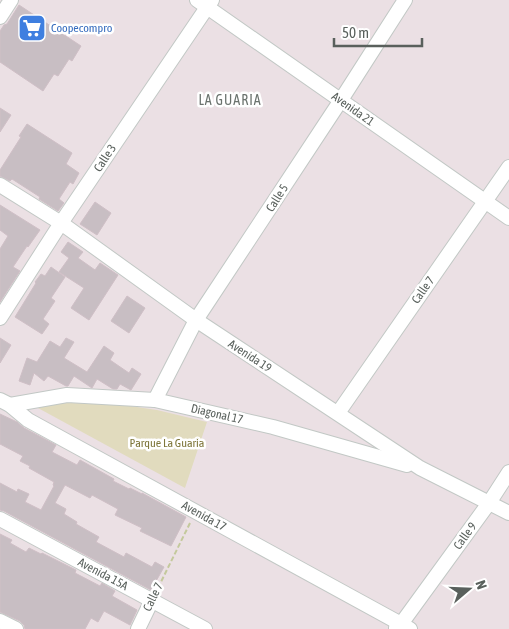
<svg xmlns="http://www.w3.org/2000/svg" width="509" height="629" font-family="'Asap Condensed',sans-serif">
	<style>
		.green { fill: #e1dbbe }
		.building { fill: #c8bec3; stroke: #cfbfc6 }
		.lines { fill: none; stroke-linecap: round; stroke-linejoin: round }
		.minor-casing { stroke: #c2c8c5; stroke-width: 16 }
		.path { stroke: #c4c99c; stroke-width: 2; stroke-dasharray: 5 2.5; stroke-linecap: butt }
		.minor { stroke: #fff; stroke-width: 14 }
		.labels { text-anchor: middle; stroke-width: 5; stroke-linejoin: round; paint-order: stroke }
		.shop-label { font-size: 12px; fill: #366cbe; stroke: #fff; text-anchor: start }
		.street-label { font-size: 12px; fill: #59605c; stroke: #fff }
		.park-label { font-size: 12px; fill: #7e763a; stroke: #fff }
		.neighbourhood-label { font-size: 14px; letter-spacing: 1px; fill: #6a726d; stroke: #fff }
	</style>
	<rect width="100%" height="100%" fill="#ebe0e4"/>
	<path class="green" d="M68 403 116 404 157 410 207 422 185 488 38 408 43 404Z"/>
	<g class="building">
		<path d="M19 5 81 46 72 61 69 59 58 76 54 74 43 91 0 62V31L4 25 7 24Z"/>
		<path d="M0 108 11 115 0 132Z"/>
		<path d="M27 124 72 153 66 164 79 173 73 184 70 182 59 199 64 203 58 211 39 199 40 197 12 179 10 181 0 176V170L21 137 19 136Z"/>
		<path d="M95 202 111 213 97 235 80 224Z"/>
		<path d="M0 205 40 230 28 247 27 246 13 267 20 271 0 302V249L8 236 0 230Z"/>
		<path d="M68 242 83 252 78 258 95 270 100 263 118 275 89 320 71 308 84 288 59 272 69 258 61 252Z"/>
		<path d="M51 267 65 277 51 298 55 301 43 319 49 324 42 334 15 317 36 283 35 282 41 274 45 276Z"/>
		<path d="M127 296 145 308 129 333 111 321Z"/>
		<path d="M0 338 11 345 0 363Z"/>
		<path d="M66 338 74 342 64 358 87 372 104 346 114 353 110 360 129 373 132 368 141 374 131 390 120 384 117 389H113L97 379 92 388 74 376 68 386H66L48 376 44 381 34 373 30 385 19 381 27 358 37 362 50 341 60 347Z"/>
		<path d="M0 414 17 422 24 428 56 445 52 452 77 465 80 460 114 479 113 481 129 489 130 488 142 494V493L186 517 171 546 140 531 142 528 115 515 118 509 92 495 90 498 65 485 55 503 66 509 64 514 77 522 76 524 99 537 96 542 124 557 126 553 152 567 155 562 164 567 151 590 4 511 0 510V483L17 492 18 489 29 494 25 502 41 510 54 486 53 485 54 482 29 468 30 466 20 461 23 456 0 444Z"/>
		<path d="M0 534 12 540 10 543 26 552 29 548 41 554 42 553 76 570 75 573 100 586 102 583 115 591 112 596 137 610 130 625 104 611 98 622 91 618 85 629H25L24 625 20 621 0 612Z"/>
	</g>
	<g class="lines">
		<defs>
			<g id="minor">
				<path d="M197 0 509 218"/>
				<path d="M0 17 11 0"/>
				<path d="M0 185 61 223 196 320 420 468 509 513"/>
				<path d="M0 318 61 223 212 0"/>
				<path d="M0 400 10 405 28 420 401 624 410 629"/>
				<path d="M155 400 196 320 341 100 405 0"/>
				<path d="M10 405 67 395 155 400 273 427 407 465"/>
				<path d="M338 413 509 167"/>
				<path d="M0 519 205 629"/>
				<path d="M0 621 16 629"/>
				<path d="M396 628 401 624 489 503 509 472"/>
				<path d="M138 629 152 600"/>
			</g>
		</defs>
		<use href="#minor" class="minor-casing"/>
		<path class="path" d="M158 588 190 523"/>
		<use href="#minor" class="minor"/>
	</g>
	<defs>
		<symbol id="supermarket-square" viewBox="-11 -11 22 22"><rect x="-9" y="-9" width="18" height="18" rx="4" fill="#3f7fe0" stroke="#fff"/><path d="M-6-5.5h2.5l.6 2H6L4.5 2H-2.5L-4.4-4H-6ZM-1.5 3.2a1.3 1.3 0 1 0 .1 0ZM3 3.2a1.3 1.3 0 1 0 .1 0Z" fill="#fff"/></symbol>
	</defs>
	<g fill-rule="evenodd">
		<use href="#supermarket-square" x="16" y="12" width="32" height="32"/>
	</g>
	<g class="labels">
		<g class="shop-label">
			<text x="51" y="32">Coopecompro</text>
		</g>
		<g class="street-label">
			<text transform="translate(353 109) rotate(35)" y="4">Avenida 21</text>
			<text transform="translate(105 158) rotate(-56)" y="4">Calle 3</text>
			<text transform="translate(277 198) rotate(-57)" y="4">Calle 5</text>
			<text transform="translate(423 290) rotate(-55)" y="4">Calle 7</text>
			<text transform="translate(250 356) rotate(33)" y="4">Avenida 19</text>
			<text transform="translate(217 414) rotate(13)" y="4">Diagonal 17</text>
			<text transform="translate(204 516) rotate(29)" y="4">Avenida 17</text>
			<text transform="translate(465 536) rotate(-54)" y="4">Calle 9</text>
			<text transform="translate(103 574) rotate(28)" y="4">Avenida 15A</text>
			<text transform="translate(153 597) rotate(-64)" y="4">Calle 7</text>
		</g>
		<g class="park-label">
			<text x="167" y="447">Parque La Guaria</text>
		</g>
		<g class="neighbourhood-label">
			<text x="230" y="105">LA GUARIA</text>
		</g>
	</g>
	<g transform="translate(469 589) rotate(71)" stroke="#ffffff" stroke-width="4" paint-order="stroke">
	<path d="M0-4L9 19L0 12L-9 19Z" fill="#59605c"/>
	<text y="-8" font-size="14" font-weight="bold" text-anchor="middle" fill="#59605c">N</text>
	</g>
	<path d="M334 38v8h88v-8" fill="none" stroke="#59605c" stroke-width="2.5"/>
	<text x="342" y="38" font-size="15" fill="#59605c" stroke="#ffffff" stroke-width="4" paint-order="stroke">50 m</text>
</svg>
